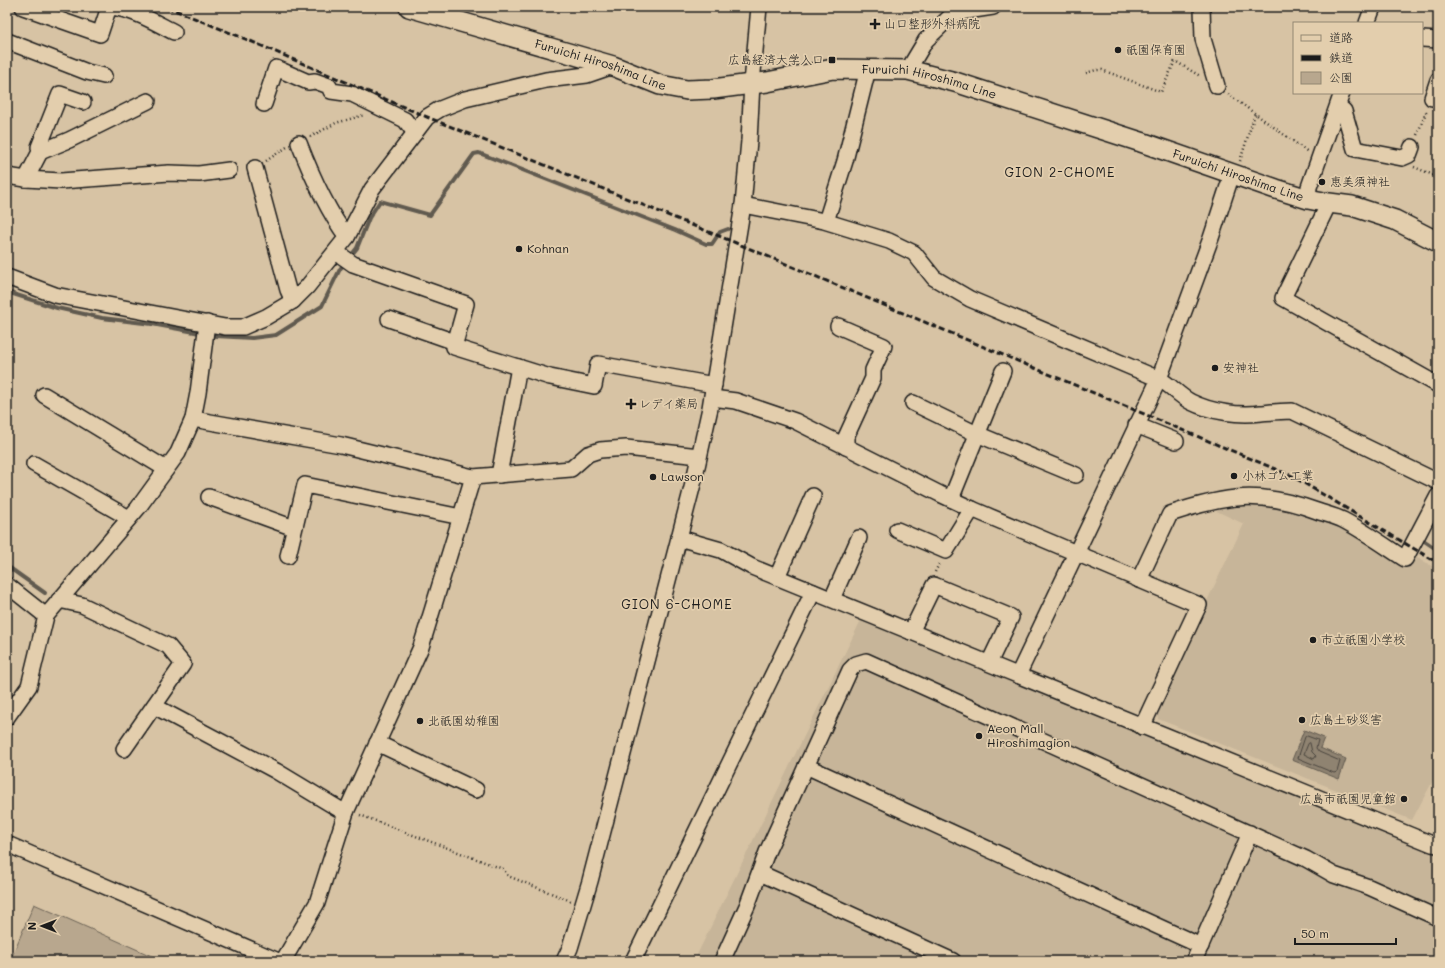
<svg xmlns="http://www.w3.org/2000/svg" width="1445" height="968" font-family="Mali,'Klee One',sans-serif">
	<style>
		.built { fill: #c7b599 }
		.green { fill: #b8a78e; stroke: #6a6255 }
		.water { fill: #8f8371; stroke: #615a4f }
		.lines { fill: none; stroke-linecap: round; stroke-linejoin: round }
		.shore { stroke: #4a453e; stroke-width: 1 }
		.stream { stroke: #615a4f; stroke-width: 4 }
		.minor-casing { stroke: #1c1c1c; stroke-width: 18 }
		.major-casing { stroke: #1c1c1c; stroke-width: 22 }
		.path { stroke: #1c1c1c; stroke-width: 2.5; stroke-dasharray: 1 3; stroke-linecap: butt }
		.minor { stroke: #e3cead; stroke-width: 15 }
		.major { stroke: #e3cead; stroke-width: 19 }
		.rail { stroke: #1c1c1c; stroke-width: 3; stroke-dasharray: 6 3; stroke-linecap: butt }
		.poi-dot { fill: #1c1c1c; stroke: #e3cead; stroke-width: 1.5 }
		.labels { text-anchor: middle; stroke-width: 3.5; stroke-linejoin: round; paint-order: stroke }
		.poi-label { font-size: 12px; fill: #1c1c1c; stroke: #e3cead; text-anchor: start }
		.street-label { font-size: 12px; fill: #1c1c1c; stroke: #e3cead }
		.neighbourhood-label { font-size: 13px; letter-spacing: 1px; fill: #1c1c1c; stroke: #e3cead }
	</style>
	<rect width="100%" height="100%" fill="#d7c3a4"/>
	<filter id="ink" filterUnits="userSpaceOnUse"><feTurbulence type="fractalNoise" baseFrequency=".025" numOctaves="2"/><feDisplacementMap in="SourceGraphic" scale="8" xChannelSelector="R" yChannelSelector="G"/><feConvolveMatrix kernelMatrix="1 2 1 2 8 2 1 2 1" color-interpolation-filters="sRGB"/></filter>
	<g filter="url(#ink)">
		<g class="built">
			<path d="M1249 499 1326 514 1407 568 1414 555 1438 570V771L1412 820 1158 719 1155 709 1244 524 1206 506Z"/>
			<path d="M862 618 1438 852V961H694Z"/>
		</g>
		<path class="green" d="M34 904 163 961H10Z"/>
		<path class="water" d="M1304 730 1324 738 1320 748 1346 759 1339 779 1292 760Z"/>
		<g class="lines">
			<g class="shore">
				<path d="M1307 736 1318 740 1316 748 1319 752 1340 761 1337 772 1334 773 1298 758 1305 737Z"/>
				<path d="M1310 743 1312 752 1316 756 1314 759 1304 754 1308 744Z"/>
			</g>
			<g class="stream">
				<path d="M349 258 357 248 369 218 380 201 430 215 474 154 479 153 675 230 706 244H712L720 232 728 229"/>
				<path d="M7 292 57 308 102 318 152 324 216 336 252 338 276 335 322 306 340 269 345 263"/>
				<path d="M1423 540 1438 550"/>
				<path d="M7 566 45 593"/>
			</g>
			<defs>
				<g id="minor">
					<path d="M23 7 100 34 107 13 110 7C133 9 154 22 174 32"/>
					<path d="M1202 7 1203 39 1217 86"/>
					<path d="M1367 23 1373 7"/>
					<path d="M1422 39 1438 40"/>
					<path d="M7 41 87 72 104 76"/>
					<path d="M908 70 926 40 954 13 993 7"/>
					<path d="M1432 98 1438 80"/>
					<path d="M264 104 276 68 308 82 315 81 329 86 331 91 352 94 405 120 415 133"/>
					<path d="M1338 106 1344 111 1355 149 1402 158 1409 155 1412 147"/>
					<path d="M299 143C311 174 327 210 347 237"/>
					<path d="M40 152 69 140 148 101"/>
					<path d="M255 168 288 290 293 301"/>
					<path d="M7 176 26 179 61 181 169 173 199 174 229 170"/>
					<path d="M26 179 40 152 39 147 60 94 83 102"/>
					<path d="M1308 199 1309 187 1342 93"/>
					<path d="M1329 203 1283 298 1438 385"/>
					<path d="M743 205 824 221 889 241 914 253 934 278 970 299 1159 379C1171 385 1179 396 1191 402 1211 412 1239 416 1261 413 1272 412 1281 411 1292 411L1438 482"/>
					<path d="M828 215 845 161 868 69"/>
					<path d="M336 252 353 264 466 304 454 347 550 377 594 386 598 364 714 385"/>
					<path d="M7 277 55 295 225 327H243L266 317 293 301 307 287 347 237 372 189 427 117 440 109 465 99 546 80 587 75 613 66"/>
					<path d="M389 319 455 342"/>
					<path d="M838 326 884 346 873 370V378L846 437V447"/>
					<path d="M44 395 166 469"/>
					<path d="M712 398 736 401 795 421 940 494 972 509 1199 605 1142 727"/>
					<path d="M913 403 977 434 1076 475"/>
					<path d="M193 419 341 445 473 477 571 469 588 454 600 450 626 448 699 456"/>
					<path d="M1136 425 1176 441"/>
					<path d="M34 464 129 518"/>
					<path d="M499 475 519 367"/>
					<path d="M209 497 294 528"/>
					<path d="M951 499 1003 371"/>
					<path d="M897 530 946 551 972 509"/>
					<path d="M679 538 721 550 752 567 1432 844 1438 845"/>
					<path d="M288 556 305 485 461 517"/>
					<path d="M777 577 813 496"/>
					<path d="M1139 580 1170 514C1226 495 1260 490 1317 511 1325 514 1335 516 1343 520 1364 531 1385 546 1405 559L1438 496"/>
					<path d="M7 585 46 616"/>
					<path d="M832 599 859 538"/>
					<path d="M59 600 82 605 168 646 183 664 124 749"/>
					<path d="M911 632 934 585 1011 617 989 663"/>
					<path d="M1018 675 1159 379 1211 238 1232 174"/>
					<path d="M154 706 276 771 339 809 346 812"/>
					<path d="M7 717 29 686 46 616 138 508 178 453 193 419 198 393 207 323"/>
					<path d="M377 743 476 790"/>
					<path d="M806 766 1201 946"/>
					<path d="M7 844 278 961"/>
					<path d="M760 873 953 961"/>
					<path d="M283 961 317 903 346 812 421 647 473 477"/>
					<path d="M564 961 570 948 590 881 694 480 710 408 743 205 749 141 752 83 759 7"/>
					<path d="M633 961 813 592"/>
					<path d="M722 961 747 906 767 852 850 670 856 664 866 661 1306 859 1334 875 1369 887 1438 918"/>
					<path d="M1194 961 1250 833"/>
				</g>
				<g id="major">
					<path id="s1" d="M409 7 613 66 660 85 687 90 713 89 767 82 833 69 908 70 955 82 1141 142 1276 189 1308 199 1329 203 1352 206 1395 220 1438 242"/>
				</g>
			</defs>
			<use href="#minor" class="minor-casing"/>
			<use href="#major" class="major-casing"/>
			<g class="path">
				<path d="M1086 73 1096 70H1102L1161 92 1175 61 1200 76"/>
				<path d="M1228 94 1308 152"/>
				<path d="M1417 135 1427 110"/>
				<path d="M310 137 336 123 364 115"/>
				<path d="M266 161 287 147"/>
				<path d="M1240 161 1255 114"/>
				<path d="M1414 167 1438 177"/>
				<path d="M935 572 940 562"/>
				<path d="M360 815 503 869 508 876 571 901"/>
			</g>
			<use href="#minor" class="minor"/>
			<use href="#major" class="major"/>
			<path class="rail" d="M167 7 248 40 427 117 736 243 1292 476 1438 563"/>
		</g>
	</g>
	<g class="poi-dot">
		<path d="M873 18h4v4h4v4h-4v4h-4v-4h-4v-4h4z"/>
		<circle cx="1118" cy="50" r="4"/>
		<rect x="828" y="56" width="8" height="8" rx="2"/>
		<circle cx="1322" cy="182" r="4"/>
		<circle cx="519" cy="249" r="4"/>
		<circle cx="1215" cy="368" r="4"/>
		<path d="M629 398h4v4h4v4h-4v4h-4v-4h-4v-4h4z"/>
		<circle cx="1234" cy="476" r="4"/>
		<circle cx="653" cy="477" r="4"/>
		<circle cx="1313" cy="640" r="4"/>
		<circle cx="1302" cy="720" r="4"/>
		<circle cx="420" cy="721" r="4"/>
		<circle cx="979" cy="736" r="4"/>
		<circle cx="1404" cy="799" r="4"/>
	</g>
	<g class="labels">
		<g class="poi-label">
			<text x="884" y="28">山口整形外科病院</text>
			<text x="1126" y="54">祇園保育園</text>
			<text x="824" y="64" text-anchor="end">広島経済大学入口</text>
			<text x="1330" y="186">恵美須神社</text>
			<text x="527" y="253">Kohnan</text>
			<text x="1223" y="372">安神社</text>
			<text x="639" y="408">レデイ薬局</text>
			<text x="1242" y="480">小林ゴム工業</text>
			<text x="661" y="481">Lawson</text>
			<text x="1321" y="644">市立祇園小学校</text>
			<text x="1310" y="724">広島土砂災害</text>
			<text x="428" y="725">北祇園幼稚園</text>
			<text x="987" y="733">Aeon Mall<tspan x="987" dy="14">Hiroshimagion</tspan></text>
			<text x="1396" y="803" text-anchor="end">広島市祇園児童館</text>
		</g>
		<g class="street-label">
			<text dy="4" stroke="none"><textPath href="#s1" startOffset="200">Furuichi Hiroshima Line</textPath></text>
			<text dy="4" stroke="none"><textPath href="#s1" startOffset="536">Furuichi Hiroshima Line</textPath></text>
			<text dy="4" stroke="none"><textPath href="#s1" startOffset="860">Furuichi Hiroshima Line</textPath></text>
		</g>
		<g class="neighbourhood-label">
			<text x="1060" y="177">GION 2-CHOME</text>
			<text x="677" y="609">GION 6-CHOME</text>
		</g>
	</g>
	<rect width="1445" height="968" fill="none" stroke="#e3cead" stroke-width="24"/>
	<rect x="12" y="12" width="1421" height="944" fill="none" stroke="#1c1c1c" stroke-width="1.5" filter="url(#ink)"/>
	<rect x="1293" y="22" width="130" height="72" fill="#e3cead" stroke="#938773"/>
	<rect x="1301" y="35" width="20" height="6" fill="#e3cead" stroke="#938773"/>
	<text x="1329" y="42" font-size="12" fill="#1c1c1c">道路</text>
	<rect x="1301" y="55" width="20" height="6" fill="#1c1c1c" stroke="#938773"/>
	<text x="1329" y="62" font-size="12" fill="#1c1c1c">鉄道</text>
	<rect x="1301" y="72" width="20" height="12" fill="#b8a78e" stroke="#938773"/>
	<text x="1329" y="82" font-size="12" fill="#1c1c1c">公園</text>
	<g transform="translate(42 926) rotate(270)" stroke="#e3cead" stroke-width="3" paint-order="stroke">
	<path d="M0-3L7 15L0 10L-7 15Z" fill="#1c1c1c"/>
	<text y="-6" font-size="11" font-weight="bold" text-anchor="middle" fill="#1c1c1c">N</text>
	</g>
	<path d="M1295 938v6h101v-6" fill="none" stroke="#1c1c1c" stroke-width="2"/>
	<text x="1301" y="938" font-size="12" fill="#1c1c1c" stroke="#e3cead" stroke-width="3" paint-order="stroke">50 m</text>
</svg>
